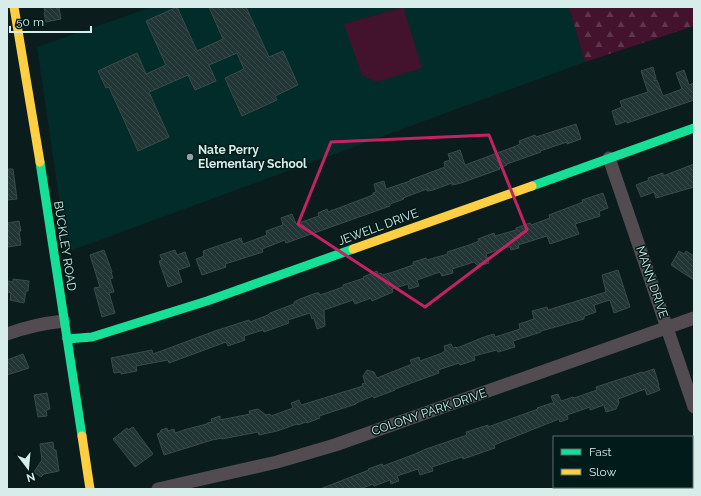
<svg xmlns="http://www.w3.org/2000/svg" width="701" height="496" font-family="Raleway,sans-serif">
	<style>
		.built { fill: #022c29 }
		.forest { fill: url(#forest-firs) }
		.pitch { fill: #43132e }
		.building { fill: url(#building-back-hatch); stroke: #3b4b4a }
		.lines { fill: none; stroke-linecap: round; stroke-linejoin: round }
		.street { stroke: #524c50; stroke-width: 13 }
		.fast { stroke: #16e098; stroke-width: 9 }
		.slow { stroke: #ffcf43; stroke-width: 9 }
		.marked { fill: none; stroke: #c32362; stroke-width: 3; stroke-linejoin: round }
		.poi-dot { fill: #8fa4a2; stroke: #001b19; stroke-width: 1.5 }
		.labels { text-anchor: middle; stroke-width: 3; stroke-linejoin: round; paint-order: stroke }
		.poi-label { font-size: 12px; font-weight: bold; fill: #d6edea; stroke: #001b19; text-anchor: start }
		.street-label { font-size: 12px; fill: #d6edea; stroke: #001b19 }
	</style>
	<defs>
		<pattern id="forest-firs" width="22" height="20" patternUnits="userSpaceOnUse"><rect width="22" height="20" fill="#43132e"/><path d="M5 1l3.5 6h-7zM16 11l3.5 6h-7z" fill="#5d364c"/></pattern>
		<pattern id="building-back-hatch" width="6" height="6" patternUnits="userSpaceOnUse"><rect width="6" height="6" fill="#223635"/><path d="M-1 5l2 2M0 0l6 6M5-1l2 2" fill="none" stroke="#374a49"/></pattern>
	</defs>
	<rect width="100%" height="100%" fill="#0b1c1c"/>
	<path class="built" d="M152 7H569L585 62 67 252 37 47Z"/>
	<path class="forest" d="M569 7H694V26L585 62Z"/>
	<path class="pitch" d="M403 7 422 68 377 82 362 75 344 24Z"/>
	<g class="building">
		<path d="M44 7H59L61 19 46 22 44 13 45 12Z"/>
		<path d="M177 7 197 51 223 39 209 7H246L269 57 283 51 298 85 275 96 277 100 242 116 225 78 244 69 237 53 209 65 216 81 195 90 188 75 149 92 169 137 138 151 109 87 106 88 98 71 137 53 146 74 166 65 146 21Z"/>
		<path d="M653 67 656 78 654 81 657 80 663 96 682 89 676 73 684 70 689 85 694 83V100L627 123V121L616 125 612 111 622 107 620 101 648 92 641 71Z"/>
		<path d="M576 124 581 139 567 144V142L540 151 541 152 507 164V165L499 168 500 169 461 183 452 185V183L433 190 427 191V189L403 198 404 199 390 204V206L286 243 285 240 262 249 263 252 225 264 226 267 202 275 196 259 204 256 203 251 241 238 243 244 267 235 266 231 283 225 281 218 292 214 296 224 319 216 318 213 327 209 328 212 373 195V193L376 192 374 184 384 181 386 189 410 181V180L445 167 444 162 450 160 448 154 460 150 465 165 516 146 520 144 519 141 535 135 536 137Z"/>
		<path d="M694 164V187L656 198 654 192 641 197 636 185 649 180 648 178 663 173V176Z"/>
		<path d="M7 169H13L17 199 7 200Z"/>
		<path d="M603 193 608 208 600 211 599 212 600 216 575 224 579 234 550 244 547 236 518 245 519 248 511 250 510 247H508L486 254 489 263 478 266 474 262 452 269 453 273 442 276 440 272 417 280 419 286 409 289 408 284 392 289 393 292 372 301 371 298 355 304 353 300 324 310 325 326 317 329 314 318 312 319 310 313 288 320 289 323 264 332 263 330 244 336 245 340 228 346 226 342 169 363 168 360 136 366 137 371 121 374V372L114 373 111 358 152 350 153 354 215 331 249 320 250 322 268 315 270 313 294 304V302L300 299 316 293H319L320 295 343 287V285L364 278 363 277 377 271 378 274 381 273 382 275 390 273 413 265V262L426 258 427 260 448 254 447 252 469 245 479 241 478 239 494 233 495 236 516 230V228L530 223 531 225 550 218 549 215 583 202 582 200Z"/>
		<path d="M19 221 21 231H19L21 245 7 247V223Z"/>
		<path d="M104 250 112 272H111L113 278 110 279 114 292 109 293 115 313 102 317 94 288 100 287 90 255Z"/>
		<path d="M175 250 177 255 185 252 190 266 178 270 182 282 168 287 159 261 162 260 160 255Z"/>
		<path d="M679 251 684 254 686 251 694 256V280L671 265Z"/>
		<path d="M618 270 630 307 614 313 610 300 594 305 596 312 585 316 584 317V319L541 331V332L513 341 515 347 498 352 497 350 474 356 475 360 460 365 459 363 438 370 439 373 395 389V390L374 398 373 396 356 403V404L319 416 320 418 307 423 306 422 298 425 297 424 277 431 259 435 258 432 222 439V438L212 440 164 455 157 434 160 433 161 430 167 428 168 431 174 429 175 433 187 429 207 424V423L212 422 211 419 220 416V420L250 414 249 411 258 409 266 415 270 414 271 416 293 408 291 403 299 400 301 405 363 386 362 384 365 383 363 376 367 370 374 372 377 378 412 364 410 360 419 357 420 361 442 353 445 351 444 346 451 344 453 348 456 347 457 348 484 337 494 334 495 337 520 329 519 324 534 319 532 311 547 307 548 310 606 292 602 275Z"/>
		<path d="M13 279 29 281 28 291H26L24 303 10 300 11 293 7 292V289L8 281 13 282Z"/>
		<path d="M23 354 29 368 7 375V360Z"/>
		<path d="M654 369 659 385H658L660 390 647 395 645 389 618 399 619 403 616 409 606 412 604 405 590 410V407L567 415 568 419 560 422 559 419 494 445 495 448 463 459 462 457 432 467 433 471 420 475 418 469 397 476 399 481 391 484 390 480 374 486 373 484 360 489H320L369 470 368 469 382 464 383 466 415 454 426 449 467 435 466 432 488 425V427L538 409 537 408 552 403 553 404H554L551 396 558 394 561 401 573 397 574 398 597 390 596 387 642 372V373Z"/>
		<path d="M47 393 50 409 46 410 47 416 38 417 34 395Z"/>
		<path d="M133 427 153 454 135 467 113 439 127 428 128 430Z"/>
		<path d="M53 442 54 450H56L59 471 44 474 41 477 34 472 42 460 40 444Z"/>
	</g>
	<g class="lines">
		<g class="street">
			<path d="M609 158 694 407"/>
			<path d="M7 334C26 327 45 323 64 321"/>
			<path d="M158 489 277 462 335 445 694 318"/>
		</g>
		<g class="fast">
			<path d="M40 162 82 436"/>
			<path d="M532 186 694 128"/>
			<path d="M67 339 92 337 207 301 353 249"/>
		</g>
		<g class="slow">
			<path d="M14 7 40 162"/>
			<path d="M353 249 532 186"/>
			<path d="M82 436 90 489"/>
		</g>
	</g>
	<path class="marked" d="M489 135 527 230 425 307 298 224 331 142Z"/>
	<circle class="poi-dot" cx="190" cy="157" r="4"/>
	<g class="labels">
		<g class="poi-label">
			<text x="198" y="154">Nate Perry<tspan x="198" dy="14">Elementary School</tspan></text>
		</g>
		<g class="street-label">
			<text transform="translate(378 227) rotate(-20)" y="4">JEWELL DRIVE</text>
			<text transform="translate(65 246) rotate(81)" y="4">BUCKLEY ROAD</text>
			<text transform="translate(652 282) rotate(71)" y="4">MANN DRIVE</text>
			<text transform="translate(429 412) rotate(-19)" y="4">COLONY PARK DRIVE</text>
		</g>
	</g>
	<rect width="701" height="496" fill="none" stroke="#d6edea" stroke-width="16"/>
	<rect x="553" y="436" width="140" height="52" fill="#001b19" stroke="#566f6d"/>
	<rect x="561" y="449" width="20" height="6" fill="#16e098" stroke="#566f6d"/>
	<text x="589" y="456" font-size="12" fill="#d6edea">Fast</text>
	<rect x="561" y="469" width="20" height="6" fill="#ffcf43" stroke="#566f6d"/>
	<text x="589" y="476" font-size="12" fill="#d6edea">Slow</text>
	<g transform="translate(28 468) rotate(164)" stroke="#001b19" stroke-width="3" paint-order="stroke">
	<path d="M0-3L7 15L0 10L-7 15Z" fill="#d6edea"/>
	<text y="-6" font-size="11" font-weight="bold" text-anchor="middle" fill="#d6edea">N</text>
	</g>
	<path d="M10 26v6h81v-6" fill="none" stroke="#d6edea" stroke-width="2"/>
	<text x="16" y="26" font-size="12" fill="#d6edea" stroke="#001b19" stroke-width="3" paint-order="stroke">50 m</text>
</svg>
